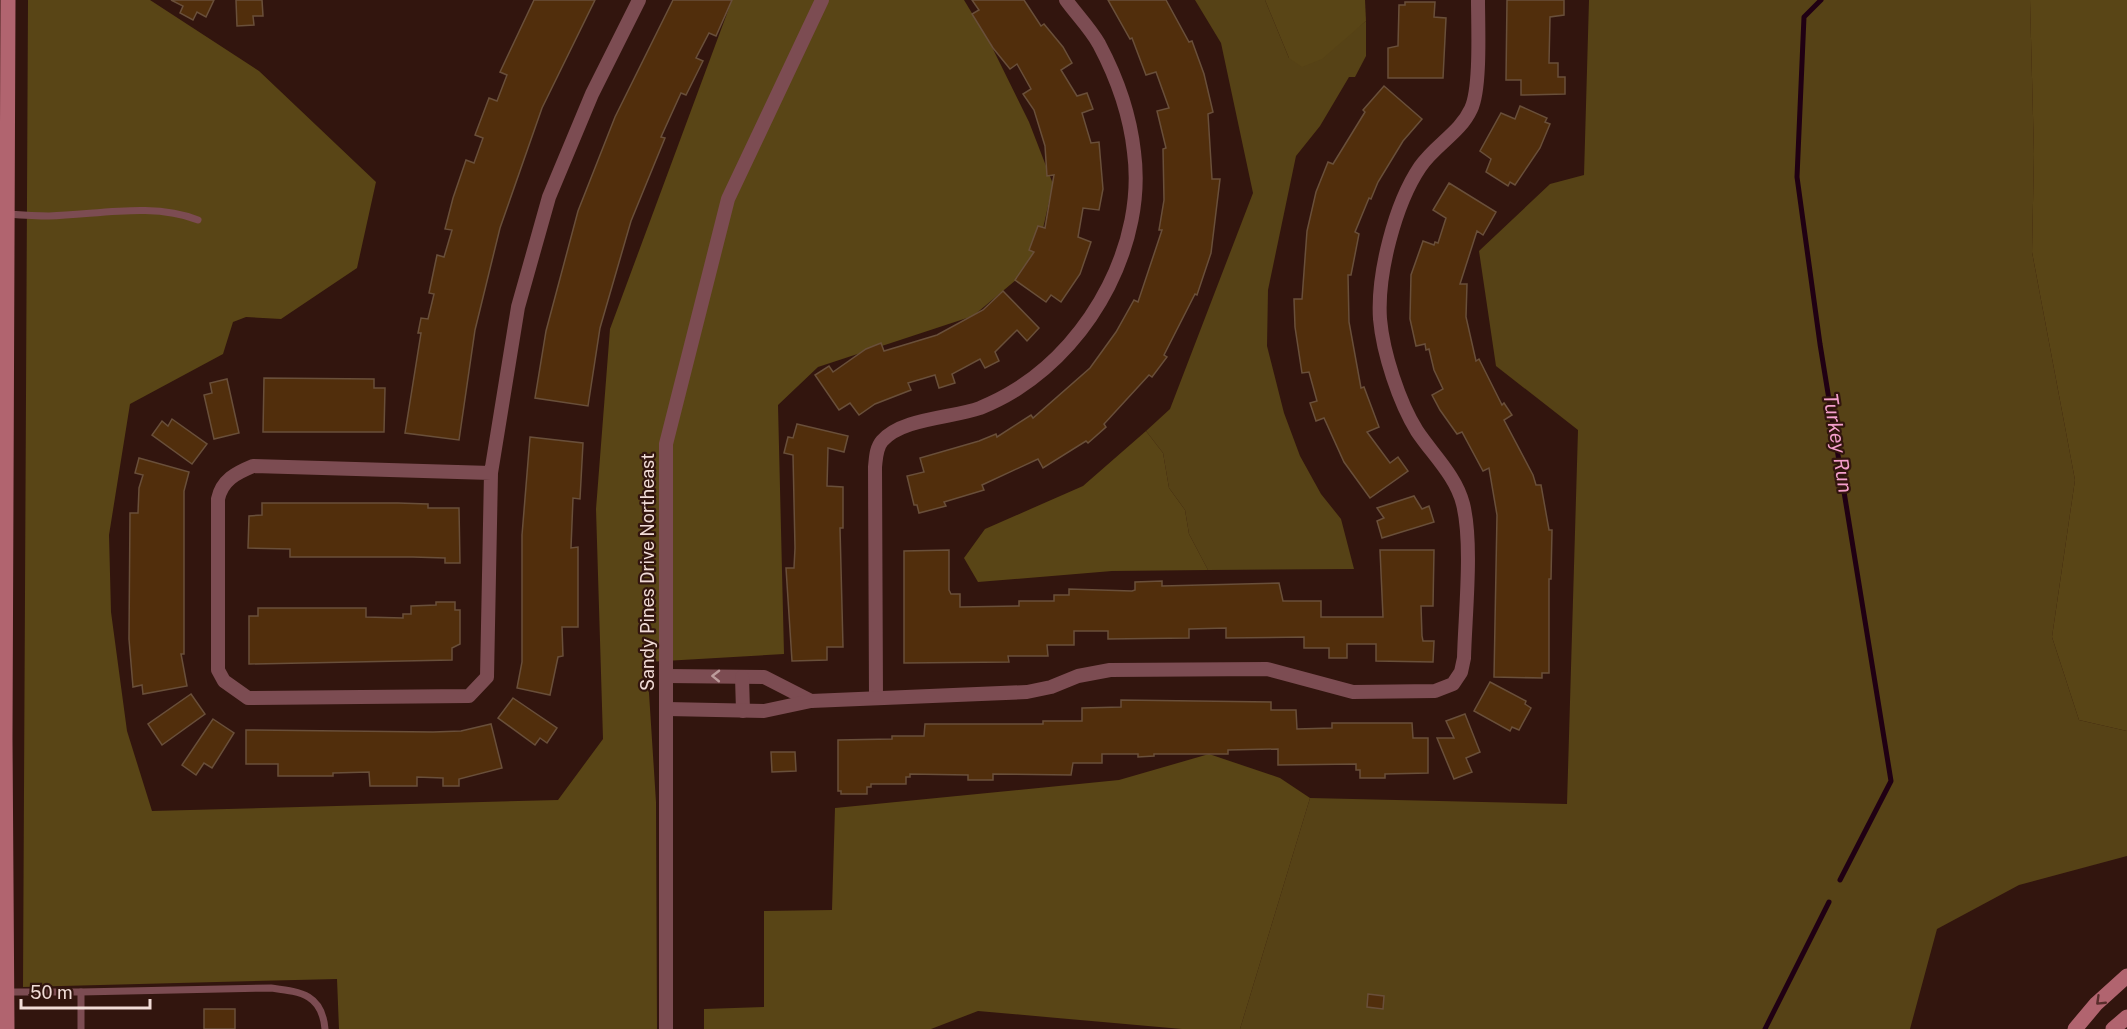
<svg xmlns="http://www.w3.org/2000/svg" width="2127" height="1029" font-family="'Public Sans',sans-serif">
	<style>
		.green { fill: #564216 }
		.forest { fill: #594516 }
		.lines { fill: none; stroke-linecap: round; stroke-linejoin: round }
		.stream { stroke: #200013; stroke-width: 5 }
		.building { fill: #512e0c; stroke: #694f3a; stroke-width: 1.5 }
		.lane { stroke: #7c4c52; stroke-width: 7 }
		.street { stroke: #7c4c52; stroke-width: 14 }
		.secondary { stroke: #b1646f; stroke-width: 15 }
		.oneway { stroke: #bc9b9b }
		.oneway2 { stroke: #582d2b }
		.labels { text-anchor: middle; stroke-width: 4.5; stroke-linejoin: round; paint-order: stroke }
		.street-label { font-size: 18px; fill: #f1dcd7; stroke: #32150e }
		.water-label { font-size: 20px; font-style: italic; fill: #f49fcc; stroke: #32150e }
	</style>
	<rect width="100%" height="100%" fill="#32150e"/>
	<g class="green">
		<path d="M1195 0H1265L1289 58 1345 37 1366 21V56L1355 77H1349L1320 126 1296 156 1268 290 1267 346 1284 413 1300 456 1321 494 1341 519 1354 569 1208 570 1189 534 1185 510 1169 488 1163 453 1146 431 1170 409 1253 193 1221 43Z"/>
		<path d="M1589 0H2030L2034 154 2032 252 2075 480 2052 637 2079 720 2127 731V856L2019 885 1937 929 1910 1029H1240L1310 798 1567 804 1578 430 1496 366 1479 251 1550 184 1584 175Z"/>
	</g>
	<g class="forest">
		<path d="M28 0H150L259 71 376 182 357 268 281 319 246 317 233 322 223 354 130 404 109 535 111 612 127 731 152 811 558 800 603 739 596 509 610 329 732 0H964L990 43 1029 122 1053 184 1035 264 973 316 818 367 778 405 784 654 647 662 656 802 657 1029H339L337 979 23 987Z"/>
		<path d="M1265 0H1365L1366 21 1322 59 1302 67 1289 58Z"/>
		<path d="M2030 0H2127V731L2079 720 2052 637 2075 480 2032 252 2034 154Z"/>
		<path d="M1146 431 1163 453 1169 488 1185 510 1189 534 1208 570 1112 571 978 582 964 558 985 529 1083 486Z"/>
		<path d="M1209 754 1280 778 1310 798 1240 1029H1182L978 1011 931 1029H704V1009L764 1007V911L832 910 835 808 1119 780Z"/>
	</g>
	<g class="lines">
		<g class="stream">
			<path d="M1821 0 1804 17 1797 177 1820 344 1891 781 1840 880"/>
			<path d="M1765 1029 1829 902"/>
		</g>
	</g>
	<g class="building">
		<path d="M171 0H214L206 17 197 12 193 20 180 13 183 6Z"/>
		<path d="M236 0H262L263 16H253L254 25 237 26Z"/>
		<path d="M534 0H595L542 108 500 228 475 330 459 440 405 433 421 333H418L421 318 428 319 434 294 429 293 437 255 444 257 452 230 445 229 453 198 466 160 474 163 483 138 475 135 489 98 497 101 507 75 500 72Z"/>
		<path d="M673 0H732L716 36 709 33 696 58 703 61 686 95 681 93 661 137 665 138 631 221 600 328 588 406 535 398 546 331 578 211 615 117Z"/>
		<path d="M972 0H1024L1041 26 1044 24 1063 47 1072 63 1061 70 1077 96 1087 93 1093 109 1082 113 1091 143 1099 142 1103 189 1099 210 1083 208 1078 237 1091 242 1080 274 1061 302 1051 295 1046 302 1015 280 1034 252 1029 250 1038 226 1045 228 1054 175 1047 176 1045 146 1034 110 1023 94 1031 89 1017 64 1010 69 993 48 972 14 979 10Z"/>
		<path d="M1108 0H1166L1189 42 1192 41 1204 74 1213 112 1208 114 1212 179H1220L1211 253 1197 295 1195 294 1164 355 1167 357 1152 377 1149 375 1104 424 1106 427 1088 443 1086 441 1043 468 1038 459 982 485 984 490 944 502 946 506 919 513 917 505H914L907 476 924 472 920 458 979 441 996 434 997 437 1031 415 1033 418 1090 368 1116 332 1134 300 1138 302 1162 230H1159L1164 200 1163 149 1166 148 1157 111 1169 108 1156 72 1146 75 1132 38 1130 39Z"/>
		<path d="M1507 0H1564V15L1550 17 1549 63H1558V77H1565V94L1521 95V80H1506Z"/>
		<path d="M1405 2H1435L1434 17 1446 18 1443 78H1388V48L1398 46 1399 5H1405Z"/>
		<path d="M1384 86 1422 119 1403 141 1378 182 1371 199 1369 198 1355 232 1359 234 1351 275H1348L1349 322 1361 388 1364 387 1379 427 1367 432 1390 463 1398 457 1408 471 1370 498 1344 462 1324 418 1316 421 1310 403 1317 401 1309 372 1302 373 1295 327 1294 299H1302L1307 231 1316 192 1328 162 1333 164 1365 112 1363 110Z"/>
		<path d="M1520 106 1547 118 1545 122 1550 124 1540 148 1515 185 1510 182 1508 186 1486 172 1491 159 1480 151 1501 113 1515 119Z"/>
		<path d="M1449 183 1496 212 1483 235 1477 231 1460 284H1467L1466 317 1476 361 1479 359 1502 405 1504 403 1512 415 1504 420 1533 475 1536 485H1541L1549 530H1552L1551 579H1549V673H1542V678L1494 677 1497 515 1489 468 1483 471 1462 432 1457 434 1440 410 1432 395 1443 389 1434 370 1429 349 1426 350 1425 344 1416 346 1410 319 1411 275 1423 241 1434 245 1435 242 1438 243 1446 218 1433 210Z"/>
		<path d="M1003 291 1039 328 1027 341 1017 330 995 352 999 361 985 368 980 359 952 374 955 383 939 388 935 375 908 383 911 390 875 404 859 415 850 403 839 410 815 375 829 366 833 372 866 349 881 343 884 351 937 335 983 310Z"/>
		<path d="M264 378 374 379V388H385L384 432H263Z"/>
		<path d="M227 379 239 433 214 439 204 395 212 393 210 383Z"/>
		<path d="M172 419 207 444 192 464 152 435 162 421 168 426Z"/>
		<path d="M797 424 848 436 844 452 828 448 827 486 843 487V528H840L843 647H827V660L792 661 786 568H794L795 548 793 455 784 453 788 437 793 438Z"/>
		<path d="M530 437 583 443 580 499 573 498 571 548 578 547V627H562L563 656 558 657 550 695 517 688 522 662V535Z"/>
		<path d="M139 458 189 472 184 491V654H181L187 686 143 694 142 685 133 687 129 639 130 513H138L139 488 143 475 135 473Z"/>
		<path d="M1414 496 1422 509 1429 506 1434 522 1382 538 1377 521 1384 518 1377 508Z"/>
		<path d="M262 503H398L428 504V508H459L460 563H445V558L413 557H290V549L248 548 249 516 262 515Z"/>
		<path d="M949 550V590L951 594H960V607L1019 606V601H1054V595H1069V589L1132 591 1135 590V582L1162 581V586L1279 583 1283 601H1321V617H1383L1380 550H1434L1433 606H1421L1422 636 1423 641H1434L1433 662 1376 661V644H1347V658H1329V648H1304V637L1226 638V628L1189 629V638L1108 639V631H1074V645H1047L1048 656H1008L1009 662 904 663V551Z"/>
		<path d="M436 602H455V610H460V644L452 648V660L249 664V616H258V608H366V617L403 618V614H411V606L436 605Z"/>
		<path d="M1490 682 1526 701 1525 704 1531 708 1519 730 1512 727 1510 731 1474 711Z"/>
		<path d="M191 694 205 714 162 745 148 724Z"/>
		<path d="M513 698 557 728 547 743 540 738 535 745 498 718Z"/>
		<path d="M1121 700 1271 702V710H1296L1297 729 1332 728V723H1412L1413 738H1428V773L1385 774V778H1360V770H1356V764L1278 765V749L1228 750V754H1154V756L1138 757V754H1102V763H1073L1071 775 993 774V780H968V775L910 774V777H906V784H871V787H867V794H841V791H838V740L892 739V736H924L925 724H1043V721H1082V708L1121 707Z"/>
		<path d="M1465 714 1480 752 1466 758 1472 772 1454 779 1437 738H1454L1446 721Z"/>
		<path d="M213 719 234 733 212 768 204 763 196 775 182 765Z"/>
		<path d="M491 724 502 768 459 779V786H443V778L417 777V786H370L369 772 333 773V776H278V764H246V730L433 732 461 731Z"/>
		<path d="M771 752H795L796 771 772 772Z"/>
		<path d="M1368 994 1384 996 1383 1009 1367 1007Z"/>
		<rect x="204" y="1009" width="31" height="20"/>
	</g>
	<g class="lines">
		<g class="lane">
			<path d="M7 214C21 215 35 216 49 216 97 215 152 202 198 220"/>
			<path d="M7 992H81V1029"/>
			<path d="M81 992 271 988C301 992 322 994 325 1029"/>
		</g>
		<g class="street">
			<path d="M491 473 253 466C236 473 222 480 218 499V670L224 681 248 698 469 696 487 677 491 473 518 307 549 197 592 94 639 0"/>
			<path d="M666 676 764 677 811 701"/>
			<path d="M742 677 743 711"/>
			<path d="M876 697 875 467C876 458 876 448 882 441 902 418 952 418 980 408 992 403 1006 396 1017 389 1093 341 1146 242 1134 152 1130 115 1116 76 1099 44 1090 28 1076 14 1066 0"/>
			<path d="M667 709 764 711 811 701 1027 692 1051 687 1078 676 1110 670 1267 669 1353 692 1435 691 1453 684 1461 672 1464 658C1465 615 1473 544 1463 504 1456 476 1433 455 1417 431 1399 402 1383 353 1380 319 1377 274 1395 204 1420 167 1435 145 1460 133 1471 109 1481 88 1478 26 1478 0"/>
			<path d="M666 1029V444L728 199 822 0"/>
		</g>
		<g class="secondary">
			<path d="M7 1029 5 738 8 0"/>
			<path d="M2075 1029 2096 1004 2127 976"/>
			<path d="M2113 1029 2127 1017"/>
		</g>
	</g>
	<defs><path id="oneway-chevron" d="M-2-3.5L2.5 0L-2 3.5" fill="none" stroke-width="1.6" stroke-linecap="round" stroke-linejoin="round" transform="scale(1.5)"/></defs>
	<use class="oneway" href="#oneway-chevron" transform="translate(716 676) rotate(-179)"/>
	<use class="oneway2" href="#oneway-chevron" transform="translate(2100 1001) rotate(136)"/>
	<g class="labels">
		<g class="street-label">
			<text transform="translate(648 572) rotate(-90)" y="6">Sandy Pines Drive Northeast</text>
		</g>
		<g class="water-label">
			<text transform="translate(1838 443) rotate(81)" y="7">Turkey Run</text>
		</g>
	</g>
	<path d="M21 999v9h129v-9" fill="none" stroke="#f1dcd7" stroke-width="3"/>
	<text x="30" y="999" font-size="18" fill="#f1dcd7" stroke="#32150e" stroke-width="4.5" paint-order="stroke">50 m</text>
</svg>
